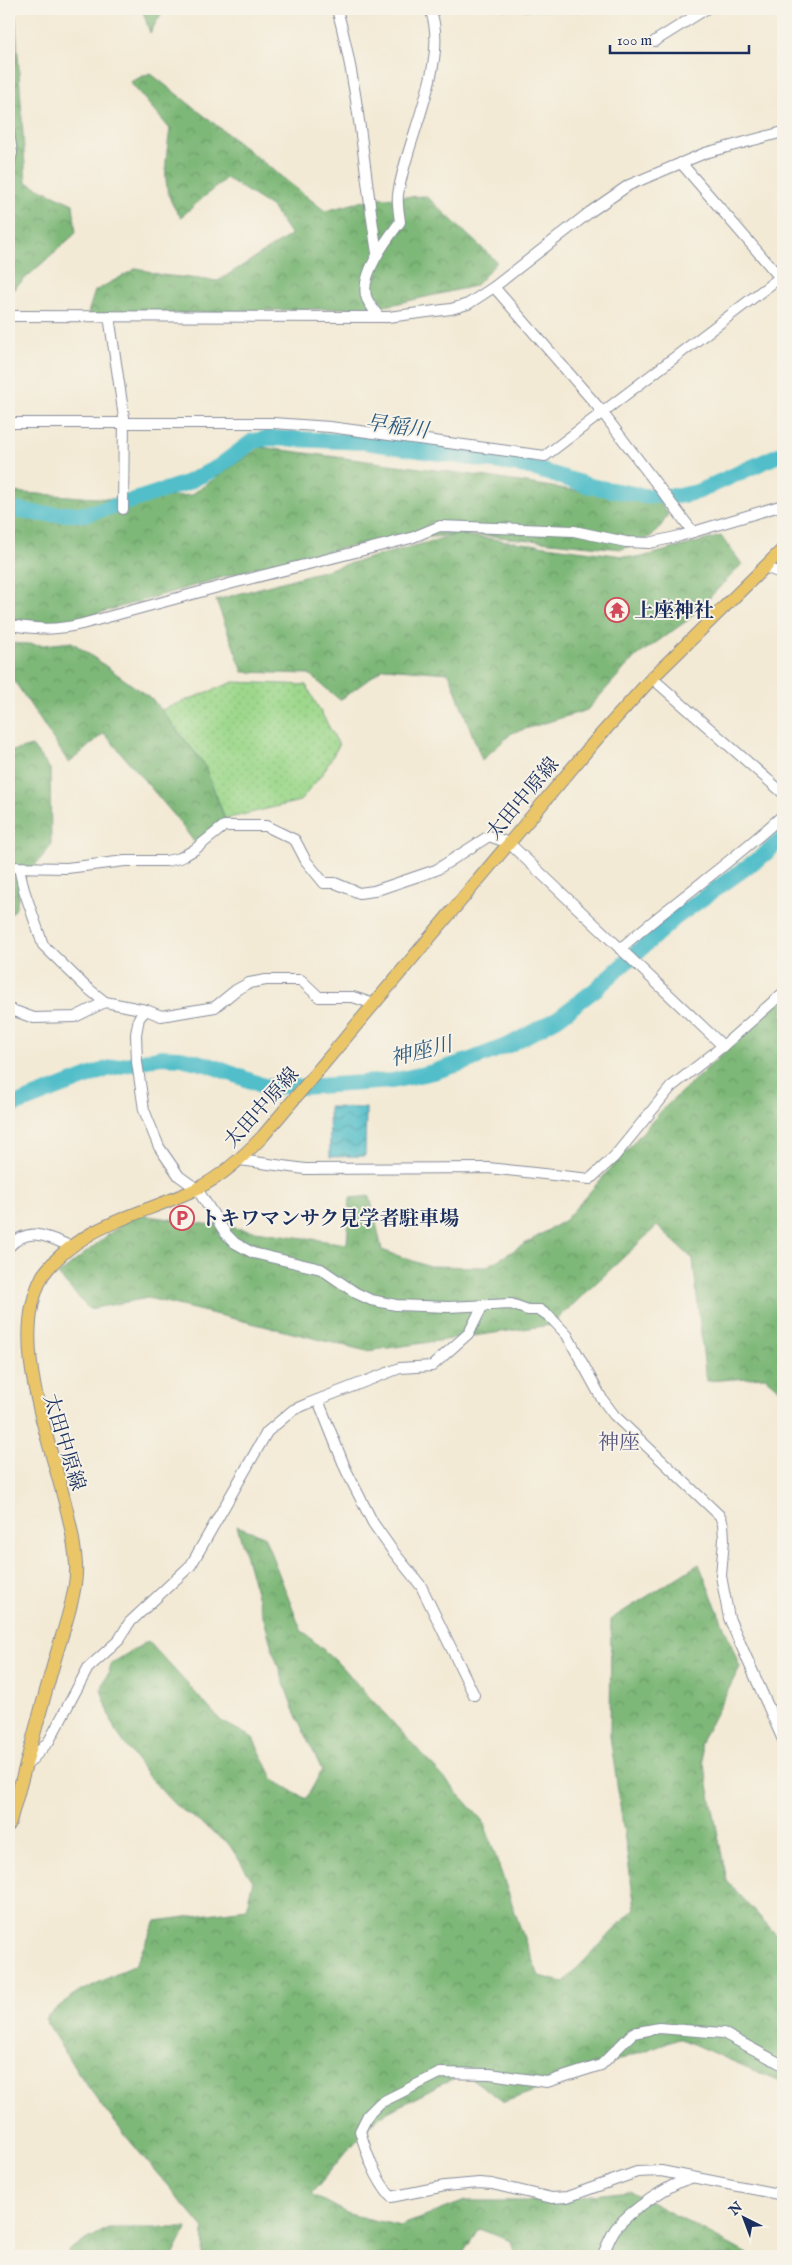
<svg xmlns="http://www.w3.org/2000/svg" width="792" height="2265" font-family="'IM FELL English','Noto Serif JP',serif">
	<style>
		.grass { fill: url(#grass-dots); stroke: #5c8475 }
		.forest { fill: url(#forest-crowns); stroke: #4c746b }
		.water { fill: url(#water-waves); stroke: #367694 }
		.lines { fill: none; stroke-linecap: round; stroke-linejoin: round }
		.river { stroke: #51bec9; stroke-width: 16 }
		.minor-casing { stroke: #878c9a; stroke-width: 12 }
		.major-casing { stroke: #878c9a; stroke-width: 14 }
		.minor { stroke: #fff; stroke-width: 10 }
		.major { stroke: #ebc669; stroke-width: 12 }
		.labels { text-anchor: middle; stroke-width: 4; stroke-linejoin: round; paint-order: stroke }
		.poi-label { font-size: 20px; font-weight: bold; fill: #1b2f5e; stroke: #f7f3e8; text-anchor: start }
		.street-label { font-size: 20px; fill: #1b2f5e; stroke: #f7f3e8 }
		.water-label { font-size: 21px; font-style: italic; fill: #2b5a7e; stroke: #f7f3e8 }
		.neighbourhood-label { font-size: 21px; fill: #5a5881; stroke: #f7f3e8 }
	</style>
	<defs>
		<pattern id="grass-dots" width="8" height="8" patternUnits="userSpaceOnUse" patternTransform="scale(1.25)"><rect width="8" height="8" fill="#9ed88c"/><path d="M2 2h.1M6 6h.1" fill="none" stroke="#88ba7b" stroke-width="1.8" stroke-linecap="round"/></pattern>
		<pattern id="forest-crowns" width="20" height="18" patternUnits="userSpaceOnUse" patternTransform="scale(1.25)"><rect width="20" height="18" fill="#7eb878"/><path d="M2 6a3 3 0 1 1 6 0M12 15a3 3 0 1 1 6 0" fill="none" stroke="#669666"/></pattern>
		<pattern id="water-waves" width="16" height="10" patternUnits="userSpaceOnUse" patternTransform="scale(1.25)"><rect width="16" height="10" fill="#51bec9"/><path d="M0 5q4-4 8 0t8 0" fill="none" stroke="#429ba6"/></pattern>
	</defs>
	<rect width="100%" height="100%" fill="#f7f3e8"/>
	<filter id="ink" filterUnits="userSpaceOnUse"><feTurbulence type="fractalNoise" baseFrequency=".02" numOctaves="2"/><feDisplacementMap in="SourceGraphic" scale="10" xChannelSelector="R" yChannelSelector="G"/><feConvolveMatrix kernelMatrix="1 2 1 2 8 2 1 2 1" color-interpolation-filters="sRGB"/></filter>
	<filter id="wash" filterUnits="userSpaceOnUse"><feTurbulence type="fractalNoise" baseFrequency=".0096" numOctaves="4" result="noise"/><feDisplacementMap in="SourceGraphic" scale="20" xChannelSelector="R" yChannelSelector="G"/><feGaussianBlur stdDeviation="1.12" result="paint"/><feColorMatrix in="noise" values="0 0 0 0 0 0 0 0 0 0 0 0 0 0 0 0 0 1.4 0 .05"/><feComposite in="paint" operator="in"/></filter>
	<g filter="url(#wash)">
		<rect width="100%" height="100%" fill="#f3ead5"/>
		<path class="grass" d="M234 682 306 685 339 745 323 773 300 801 225 819 204 764 161 710Z"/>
		<g class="forest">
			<path d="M9 9H15L26 182 73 204 76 233 9 293Z"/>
			<path d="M142 9H164L150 33Z"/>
			<path d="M503 9H581L579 11Z"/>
			<path d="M150 73 325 211 375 198 426 196 497 262 475 286 381 307 87 316 95 291 137 268 161 275 218 281 291 235 272 207 226 178 181 217C159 192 166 159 170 129L130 82Z"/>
			<path d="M260 447 481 476 578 491 652 492 668 514C655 538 647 540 622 549L469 534 461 535 638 558 721 536 742 564 688 620 634 658 587 710 512 733 482 760 449 673 384 668 340 700 309 674 243 672 216 600 454 535 373 542 276 562 54 626 9 630V492L127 500 191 495Z"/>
			<path d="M72 642 153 700 204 764 225 819 198 847 174 815 104 733 69 763 9 673V643L44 645Z"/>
			<path d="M32 746 50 769 51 846 22 881 15 910 9 916V752Z"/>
			<path d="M783 998V1392L765 1377 706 1381 693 1259 657 1226 551 1325 367 1351 148 1298 89 1309 58 1275 134 1214 347 1244 350 1198 370 1196 382 1250 427 1266 486 1267 565 1220 663 1109Z"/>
			<path d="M9 1285 14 1303 9 1322Z"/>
			<path d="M237 1526 264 1536 301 1630 335 1660 483 1820 526 1944 539 1976 564 1982 635 1908 610 1736 611 1619 699 1564 740 1667 700 1744 727 1881 783 1942V2083L679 2038 504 2102 464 2073 380 2116 346 2152 311 2194 348 2214 400 2226 465 2201H538L630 2191 751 2256H515L511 2241 479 2229 461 2256H203L204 2229C148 2161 86 2096 45 2018L73 1995 135 1965 156 1921 246 1909 253 1881 228 1843 174 1804 147 1775 115 1730 101 1690 112 1663 148 1641 221 1721 253 1738 274 1780 306 1799 322 1770 293 1709 273 1651Z"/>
			<path d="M108 2228H187L173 2256H74L67 2251Z"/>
		</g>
		<path class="water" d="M329 1107 366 1108 365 1156 330 1157Z"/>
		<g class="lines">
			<g class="river">
				<path d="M9 509 42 514H85L119 505 186 483 218 467 253 441 269 438 365 442 526 466 590 486 645 496H678L697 492 783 453"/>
				<path d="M9 1107 107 1069 161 1057 181 1058 209 1065 264 1086 302 1087 392 1081 433 1072 468 1061 511 1044 558 1018 596 989 675 918 765 854 783 838"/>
			</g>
		</g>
	</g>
	<g filter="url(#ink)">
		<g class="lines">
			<defs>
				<g id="minor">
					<path d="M337 9C359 88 364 172 377 253"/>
					<path d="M655 41 706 9"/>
					<path d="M9 132 12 153 9 166"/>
					<path d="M681 163 783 281"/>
					<path d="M494 287 599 408 693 532"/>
					<path d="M9 316 388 317 451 309 468 304 494 287 590 212 629 185 705 153 783 132"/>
					<path d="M109 316 124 417 123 509"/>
					<path d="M378 316C375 311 370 305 367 299 358 277 387 239 400 222 399 213 397 203 398 195 405 141 451 60 430 9"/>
					<path d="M9 423H273L330 427 545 456 783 275"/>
					<path d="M765 567 783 574"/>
					<path d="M9 625C38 629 53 631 82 624L233 583 411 538 440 526 574 531 626 542 649 543 680 536 783 505"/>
					<path d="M652 678 783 793"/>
					<path d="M9 867 67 868 125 861H166L180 858 194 850 224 826H266L295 840 306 861 324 883H335L359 893 374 891 436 870 489 836 509 843 723 1046"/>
					<path d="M19 868 24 890 43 945 85 986 105 1002"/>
					<path d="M620 949C673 902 731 863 783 815"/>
					<path d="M9 1009 34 1018 75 1017 105 1002 146 1010 161 1016 215 1007 236 990 249 983 266 980H301L319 997H353L374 1004"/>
					<path d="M146 1010 139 1018 136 1034 137 1062 144 1110 159 1147 179 1176 197 1189 226 1234 235 1243 253 1253 321 1269 356 1293 371 1300 396 1305 448 1307 511 1304 528 1310H540L550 1317 567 1335 602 1399 614 1415 720 1516 723 1524 724 1539 721 1576 729 1618 783 1740"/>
					<path d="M240 1160 305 1169 488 1168 590 1179 614 1157 671 1087 723 1046 783 993"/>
					<path d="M9 1247C29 1225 49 1237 72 1247"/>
					<path d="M318 1400 346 1470 373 1523 392 1550 421 1586 474 1695"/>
					<path d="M26 1766 49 1741 88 1668 119 1640 129 1623 191 1565 267 1432 293 1410 307 1404 400 1368 432 1366 469 1333 483 1305"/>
					<path d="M783 2065 723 2033 659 2028 633 2033 601 2065 547 2082 490 2074 440 2073 380 2103 368 2115 360 2131C367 2155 375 2178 391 2197L445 2186 479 2183 492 2184 552 2198 567 2197 637 2172 661 2171 783 2195"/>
					<path d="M602 2256C607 2247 610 2236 616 2228 631 2210 669 2184 691 2178"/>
				</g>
				<path id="major" d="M9 1825C25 1770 39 1714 55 1659 62 1634 78 1591 76 1565 71 1477 0 1356 43 1275 81 1223 144 1215 198 1188 223 1176 244 1156 263 1136L595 741 652 678 783 549"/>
			</defs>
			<use href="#minor" class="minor-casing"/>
			<use href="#major" class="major-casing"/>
			<use href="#minor" class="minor"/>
			<use href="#major" class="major"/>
		</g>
	</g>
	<defs>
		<symbol id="temple-ring" viewBox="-11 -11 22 22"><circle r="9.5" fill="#f7f3e8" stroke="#d1495b" stroke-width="1.5"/><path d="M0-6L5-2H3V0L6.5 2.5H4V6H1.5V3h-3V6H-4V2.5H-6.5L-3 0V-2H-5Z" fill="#d1495b"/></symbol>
		<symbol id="parking-ring" viewBox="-11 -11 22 22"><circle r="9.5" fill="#f7f3e8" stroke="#d1495b" stroke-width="1.5"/><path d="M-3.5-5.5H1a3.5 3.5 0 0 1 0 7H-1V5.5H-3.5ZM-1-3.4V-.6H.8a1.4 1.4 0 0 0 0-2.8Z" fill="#d1495b"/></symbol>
	</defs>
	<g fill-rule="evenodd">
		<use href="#temple-ring" x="603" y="596" width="28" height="28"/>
		<use href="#parking-ring" x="168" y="1204" width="28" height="28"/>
	</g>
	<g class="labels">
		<g class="poi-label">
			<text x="634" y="617">上座神社</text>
			<text x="200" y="1225">トキワマンサク見学者駐車場</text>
		</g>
		<g class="street-label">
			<text transform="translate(522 798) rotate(-50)" y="7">太田中原線</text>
			<text transform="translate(261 1107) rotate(-48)" y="7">太田中原線</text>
			<text transform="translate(65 1442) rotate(73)" y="7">太田中原線</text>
		</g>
		<g class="water-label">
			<text transform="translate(397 426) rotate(8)" y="7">早稲川</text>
			<text transform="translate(421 1051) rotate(-14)" y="7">神座川</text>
		</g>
		<g class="neighbourhood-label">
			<text x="619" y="1449">神座</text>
		</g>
	</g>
	<rect width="792" height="2265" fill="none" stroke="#f7f3e8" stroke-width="30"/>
	<g transform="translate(744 2218) rotate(318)" stroke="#f7f3e8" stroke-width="4" paint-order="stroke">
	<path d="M0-4L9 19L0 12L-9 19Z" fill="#1b2f5e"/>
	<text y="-8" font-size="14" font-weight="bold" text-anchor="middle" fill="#1b2f5e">N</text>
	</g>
	<path d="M610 45v8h139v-8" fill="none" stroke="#1b2f5e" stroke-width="2.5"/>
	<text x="617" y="45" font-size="15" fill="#1b2f5e" stroke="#f7f3e8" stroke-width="4" paint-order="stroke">100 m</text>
</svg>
